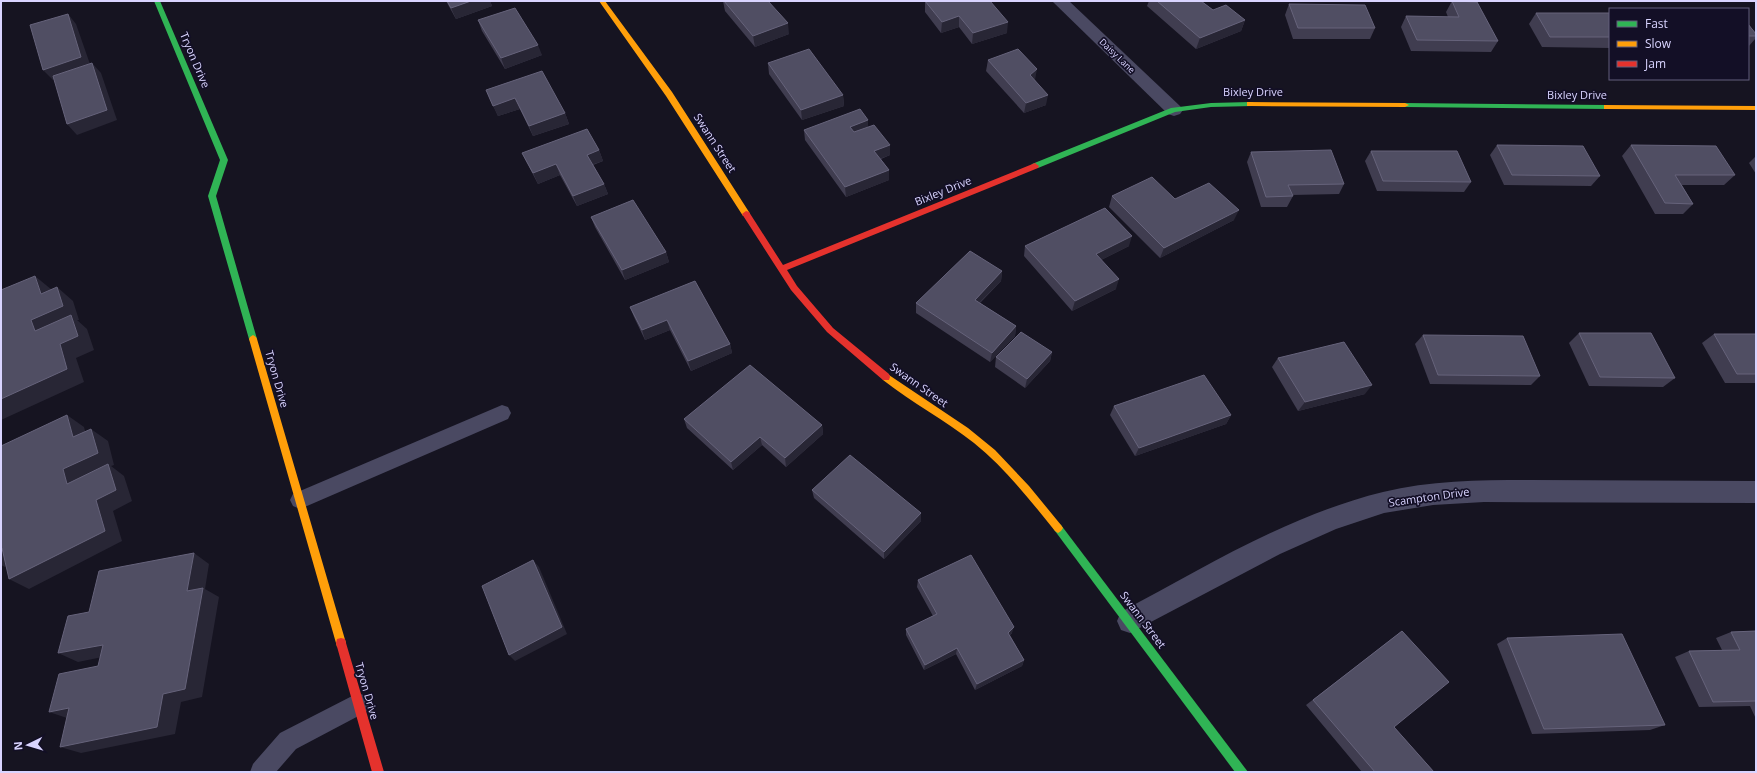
<svg xmlns="http://www.w3.org/2000/svg" width="1757" height="773" font-family="'Open Sans',sans-serif">
	<style>
		.lines { fill: none; stroke-linecap: round; stroke-linejoin: round }
		.lane { fill: #4a4962; fill-rule: evenodd }
		.street { fill: #4a4962; fill-rule: evenodd }
		.fast { fill: #30b455; fill-rule: evenodd }
		.slow { fill: #ff9f0a; fill-rule: evenodd }
		.jam { fill: #e5322d; fill-rule: evenodd }
		.wall { fill: #403d50 }
		.shaded-wall { fill: #282635 }
		.building { fill: #504e63; stroke: #66637b }
		.labels { text-anchor: middle; stroke-width: 3.5; stroke-linejoin: round; paint-order: stroke }
		.far-street-label { font-size: 9px; fill: #d9d4ff; stroke: #130f26 }
		.street-label { font-size: 11px; fill: #d9d4ff; stroke: #130f26 }
	</style>
	<rect width="100%" height="100%" fill="#161421"/>
	<g class="lines">
		<g class="lane">
			<path d="M502 405 508 407 511 413 508 419 307 506 300 509 293 506 290 500 293 494Z"/>
			<path d="M358 693 366 696 369 704 366 712 296 749 276 772H250L253 764 280 733Z"/>
		</g>
		<g class="street">
			<path d="M1052 1H1069L1180 106 1183 110 1180 114 1174 116 1168 114Z"/>
			<path d="M1534 480 1756 481V503L1484 502 1433 505 1384 513 1336 529 1280 554 1130 633 1121 630 1117 621 1121 612C1205 567 1289 515 1383 492 1432 480 1484 480 1534 480Z"/>
		</g>
		<g class="fast">
			<path d="M154 1H160L228 160 216 196 257 339 256 341H250L249 339 208 196 220 160Z"/>
			<path d="M1250 102H1253V106L1211 107 1175 112 1038 168H1032L1031 166 1032 164 1171 108 1211 103Z"/>
			<path d="M1402 103 1607 105 1611 107 1607 109 1405 107 1401 105Z"/>
			<path d="M1058 523 1061 525 1248 772H1235L1055 531 1053 528 1055 525Z"/>
		</g>
		<g class="slow">
			<path d="M599 1H605L672 92 749 212 750 214 749 216H743L666 96Z"/>
			<path d="M1247 102 1405 103 1409 105 1405 107 1250 106H1247Z"/>
			<path d="M1604 105 1756 106V110L1607 109H1604Z"/>
			<path d="M253 335 256 337 257 339 346 643 345 647 341 648 337 647 336 643 249 339 250 337Z"/>
			<path d="M886 373 968 428 995 450 1029 486 1061 525 1063 528 1061 531 1058 533 1055 531C1030 500 1005 468 974 443 945 420 912 403 883 380L882 377 883 374Z"/>
		</g>
		<g class="jam">
			<path d="M1035 163 1039 166 1038 168 787 270 797 286 833 328 889 374 890 377 889 380H883L827 332 791 290 742 214 746 211 749 212 783 265Z"/>
			<path d="M341 638 345 639 346 643 384 772H372L336 643 337 639Z"/>
		</g>
	</g>
	<g class="wall">
		<path d="M446 1H490L492 6 456 19Z"/>
		<path d="M723 1H768L789 34 755 47 725 11Z"/>
		<path d="M925 1 1007 33 972 44 959 27 941 33 925 12Z"/>
		<path d="M1149 1H1201L1213 10 1245 20 1241 31 1196 49 1147 6Z"/>
		<path d="M1452 1 1498 41 1491 52 1411 51 1401 27 1406 16 1448 17 1446 12Z"/>
		<path d="M1289 4 1375 28 1370 39H1293L1285 15Z"/>
		<path d="M1536 13H1610V48L1542 47 1529 24Z"/>
		<path d="M478 20 542 55 505 69 482 31Z"/>
		<path d="M1748 24 1756 34V38L1748 47Z"/>
		<path d="M988 60 1035 80 1046 105 1024 113 986 71Z"/>
		<path d="M768 63 843 95 844 106 802 120 769 74Z"/>
		<path d="M486 90 565 113 569 124 533 136 520 109 498 116Z"/>
		<path d="M868 120V127L890 155 881 159 889 170V180L846 197 805 140 804 130Z"/>
		<path d="M1497 145 1600 176 1591 186 1504 185 1490 155Z"/>
		<path d="M1631 145 1735 175 1724 185H1682L1693 204 1683 214H1655L1622 156Z"/>
		<path d="M599 150 603 161 593 165 604 184 608 194 577 206 560 175 538 184 527 163 522 153Z"/>
		<path d="M1371 151 1471 182 1464 192 1377 191 1365 161Z"/>
		<path d="M1251 152 1344 184 1339 194 1292 195 1293 196 1287 207H1261L1247 162Z"/>
		<path d="M1756 156V174L1749 163Z"/>
		<path d="M1112 196 1234 220 1160 258 1109 207Z"/>
		<path d="M591 217 666 252 669 262 625 280 595 227Z"/>
		<path d="M1025 246H1129L1101 260 1116 289 1072 311 1024 256Z"/>
		<path d="M1002 271 1001 281 980 303 1016 326 1015 336 990 362 916 313V303Z"/>
		<path d="M630 307 730 344 732 353 691 371 670 330 645 340 634 317Z"/>
		<path d="M1579 333 1675 378 1663 387 1589 386 1569 343Z"/>
		<path d="M1714 334H1756V383H1725L1702 343Z"/>
		<path d="M1423 335 1540 376 1531 385 1430 384 1415 344Z"/>
		<path d="M1052 352 1050 361 1025 388 995 367 996 357Z"/>
		<path d="M1278 358 1365 394 1298 411 1272 367Z"/>
		<path d="M1114 406 1231 415 1226 424 1135 456 1110 415Z"/>
		<path d="M684 419 822 425 823 434 786 467 762 445 733 470 687 428Z"/>
		<path d="M812 490 921 513V521L884 559 814 498Z"/>
		<path d="M918 580 1012 633 1010 635 1024 660 1022 666 975 690 956 654 924 670 906 635V629L933 616 917 587Z"/>
		<path d="M1402 631 1394 727 1434 772H1362L1306 705Z"/>
		<path d="M1756 631V719L1750 706 1699 707 1675 657 1689 651 1722 650 1716 638 1731 632Z"/>
		<path d="M1507 638 1665 725 1650 730 1532 734 1497 644Z"/>
	</g>
	<g class="shaded-wall">
		<path d="M471 1H490L492 6 456 19 451 8Z"/>
		<path d="M68 14 76 24 91 67 53 80 43 70Z"/>
		<path d="M959 16V27L941 33 942 22Z"/>
		<path d="M1245 20 1241 31 1196 49 1200 38Z"/>
		<path d="M1008 22 1007 33 972 44 973 33Z"/>
		<path d="M788 23 789 34 755 47 753 36Z"/>
		<path d="M538 45 542 55 505 69 501 58Z"/>
		<path d="M92 63 101 73 117 120 77 135 67 124Z"/>
		<path d="M1037 69 1035 80 1030 75Z"/>
		<path d="M843 95 844 106 802 120 801 110Z"/>
		<path d="M1048 95 1046 105 1024 113 1026 103Z"/>
		<path d="M515 98 520 109 498 116 493 106Z"/>
		<path d="M565 113 569 124 533 136 529 126Z"/>
		<path d="M868 120V131L850 137V127Z"/>
		<path d="M890 145V155L874 161V151Z"/>
		<path d="M599 150 603 161 591 165 587 155Z"/>
		<path d="M556 164 560 175 538 184 533 173Z"/>
		<path d="M889 170V180L846 197 845 187Z"/>
		<path d="M604 184 608 194 577 206 573 196Z"/>
		<path d="M1239 210 1234 220 1160 258 1164 248Z"/>
		<path d="M1132 236 1129 246 1093 264 1096 254Z"/>
		<path d="M666 252 669 262 625 280 622 270Z"/>
		<path d="M1002 271 1001 281 973 309 975 300Z"/>
		<path d="M35 276 52 290 41 294Z"/>
		<path d="M1119 279 1116 289 1072 311 1075 301Z"/>
		<path d="M57 287 73 301 79 320H77L87 329 94 350 76 358 84 382 1 420V399L60 344 35 331 31 320Z"/>
		<path d="M667 320 670 330 645 340 642 330Z"/>
		<path d="M1016 326 1015 336 990 362 992 353Z"/>
		<path d="M730 344 732 353 691 371 688 361Z"/>
		<path d="M1052 352 1050 361 1025 388 1027 379Z"/>
		<path d="M1372 385 1365 394 1298 411 1305 402Z"/>
		<path d="M67 415 84 427 90 450 73 437Z"/>
		<path d="M1231 415 1226 424 1135 456 1139 448Z"/>
		<path d="M822 425 823 434 786 467 785 458Z"/>
		<path d="M91 429 108 441 114 465 111 466 124 476 132 501 113 511 122 541 29 589 9 579 67 484 63 469Z"/>
		<path d="M760 437 762 445 733 470 731 462Z"/>
		<path d="M921 513V521L884 559V552Z"/>
		<path d="M1 548H2L22 558 5 567 1 565Z"/>
		<path d="M194 553 209 564 205 589 219 597 202 697 181 702 175 734 81 753 60 747 163 694 187 591Z"/>
		<path d="M533 560 539 567 567 634 515 661 509 655Z"/>
		<path d="M1014 627 1012 633 1006 639 1008 633Z"/>
		<path d="M103 645 122 653 78 662 58 653Z"/>
		<path d="M957 648 956 654 924 670 925 665Z"/>
		<path d="M1024 660 1022 666 975 690 977 684Z"/>
		<path d="M69 708 70 719 49 712Z"/>
	</g>
	<g class="building">
		<path d="M447 1H471L451 8Z"/>
		<path d="M724 1H768L788 23 753 36Z"/>
		<path d="M925 1H990L1008 22 973 33 959 16 942 22Z"/>
		<path d="M1157 1H1201L1213 10 1226 5 1245 20 1200 38Z"/>
		<path d="M1452 1 1477 2 1498 41 1417 40 1406 16 1459 17Z"/>
		<path d="M1289 4 1365 5 1375 28H1298Z"/>
		<path d="M515 8 538 45 501 58 478 20Z"/>
		<path d="M1536 13H1610V37H1550Z"/>
		<path d="M68 14 81 57 43 70 30 25Z"/>
		<path d="M1748 24 1756 34V36H1748Z"/>
		<path d="M809 49 843 95 801 110 768 63Z"/>
		<path d="M1018 49 1037 69 1030 75 1048 95 1026 103 988 60Z"/>
		<path d="M92 63 107 110 67 124 53 76Z"/>
		<path d="M542 71 565 113 529 126 515 98 493 106 486 90Z"/>
		<path d="M860 109 868 120 850 127 854 132 874 125 890 145 874 151 889 170 845 187 804 130Z"/>
		<path d="M587 129 599 150 587 155 604 184 573 196 556 164 533 173 522 153Z"/>
		<path d="M1497 145 1583 146 1600 176 1512 175Z"/>
		<path d="M1631 145 1716 146 1735 175H1675L1693 204 1665 203Z"/>
		<path d="M1331 150 1344 184 1288 185 1293 196 1266 197 1251 152Z"/>
		<path d="M1371 151H1457L1471 182 1383 181Z"/>
		<path d="M1152 177 1175 199 1209 183 1239 210 1164 248 1112 196Z"/>
		<path d="M633 200 666 252 622 270 591 217Z"/>
		<path d="M1105 208 1132 236 1096 254 1119 279 1075 301 1025 246Z"/>
		<path d="M970 251 1002 271 975 300 1016 326 992 353 916 303Z"/>
		<path d="M35 276 41 294 57 287 63 306 31 320 35 331 71 315 78 336 60 344 67 369 1 399V290Z"/>
		<path d="M695 281 730 344 688 361 667 320 642 330 630 307Z"/>
		<path d="M1021 332 1052 352 1027 379 996 357Z"/>
		<path d="M1579 333H1651L1675 378 1600 377Z"/>
		<path d="M1714 334H1756V374H1737Z"/>
		<path d="M1423 335 1523 336 1540 376 1438 375Z"/>
		<path d="M1344 342 1372 385 1305 402 1278 358Z"/>
		<path d="M750 365 822 425 785 458 760 437 731 462 684 419Z"/>
		<path d="M1204 375 1231 415 1139 448 1114 406Z"/>
		<path d="M67 415 73 437 91 429 98 453 63 469 67 484 108 464 116 490 96 500 105 531 9 579 2 548H1V446Z"/>
		<path d="M850 455 921 513 884 552 812 490Z"/>
		<path d="M194 553 187 591 203 588 185 689 163 694 157 727 60 747 69 708 49 712 59 674 98 666 103 645 58 653 68 616 89 612 99 571Z"/>
		<path d="M971 555 1014 627 1008 633 1024 660 977 684 957 648 925 665 906 629 937 614 918 580Z"/>
		<path d="M533 560 562 627 509 655 482 586Z"/>
		<path d="M1402 631 1449 682 1394 727 1434 772H1375L1313 700Z"/>
		<path d="M1756 631V701L1713 702 1689 651 1740 650 1731 632Z"/>
		<path d="M1622 634 1665 725 1544 729 1507 638Z"/>
	</g>
	<g class="labels">
		<g class="far-street-label">
			<text transform="translate(1117 56) rotate(44)" y="3">Daisy Lane</text>
		</g>
		<g class="street-label">
			<text transform="translate(195 60) rotate(67)" y="4">Tryon Drive</text>
			<text x="1253" y="96">Bixley Drive</text>
			<text x="1577" y="99">Bixley Drive</text>
			<text transform="translate(715 143) rotate(57)" y="4">Swann Street</text>
			<text transform="translate(943 191) rotate(-22)" y="4">Bixley Drive</text>
			<text transform="translate(277 379) rotate(74)" y="4">Tryon Drive</text>
			<text transform="translate(919 385) rotate(35)" y="4">Swann Street</text>
			<text transform="translate(1429 497) rotate(-8)" y="4">Scampton Drive</text>
			<text transform="translate(1143 620) rotate(53)" y="4">Swann Street</text>
			<text transform="translate(367 691) rotate(74)" y="4">Tryon Drive</text>
		</g>
	</g>
	<rect width="1757" height="773" fill="none" stroke="#d9d4ff" stroke-width="4"/>
	<rect x="1609" y="8" width="140" height="72" fill="#130f26" stroke="#625e7d"/>
	<rect x="1617" y="21" width="20" height="6" fill="#30b455" stroke="#625e7d"/>
	<text x="1645" y="28" font-size="12" fill="#d9d4ff">Fast</text>
	<rect x="1617" y="41" width="20" height="6" fill="#ff9f0a" stroke="#625e7d"/>
	<text x="1645" y="48" font-size="12" fill="#d9d4ff">Slow</text>
	<rect x="1617" y="61" width="20" height="6" fill="#e5322d" stroke="#625e7d"/>
	<text x="1645" y="68" font-size="12" fill="#d9d4ff">Jam</text>
	<g transform="translate(28 745) rotate(265)" stroke="#130f26" stroke-width="3" paint-order="stroke">
	<path d="M0-3L7 15L0 10L-7 15Z" fill="#d9d4ff"/>
	<text y="-6" font-size="11" font-weight="bold" text-anchor="middle" fill="#d9d4ff">N</text>
	</g>
</svg>
